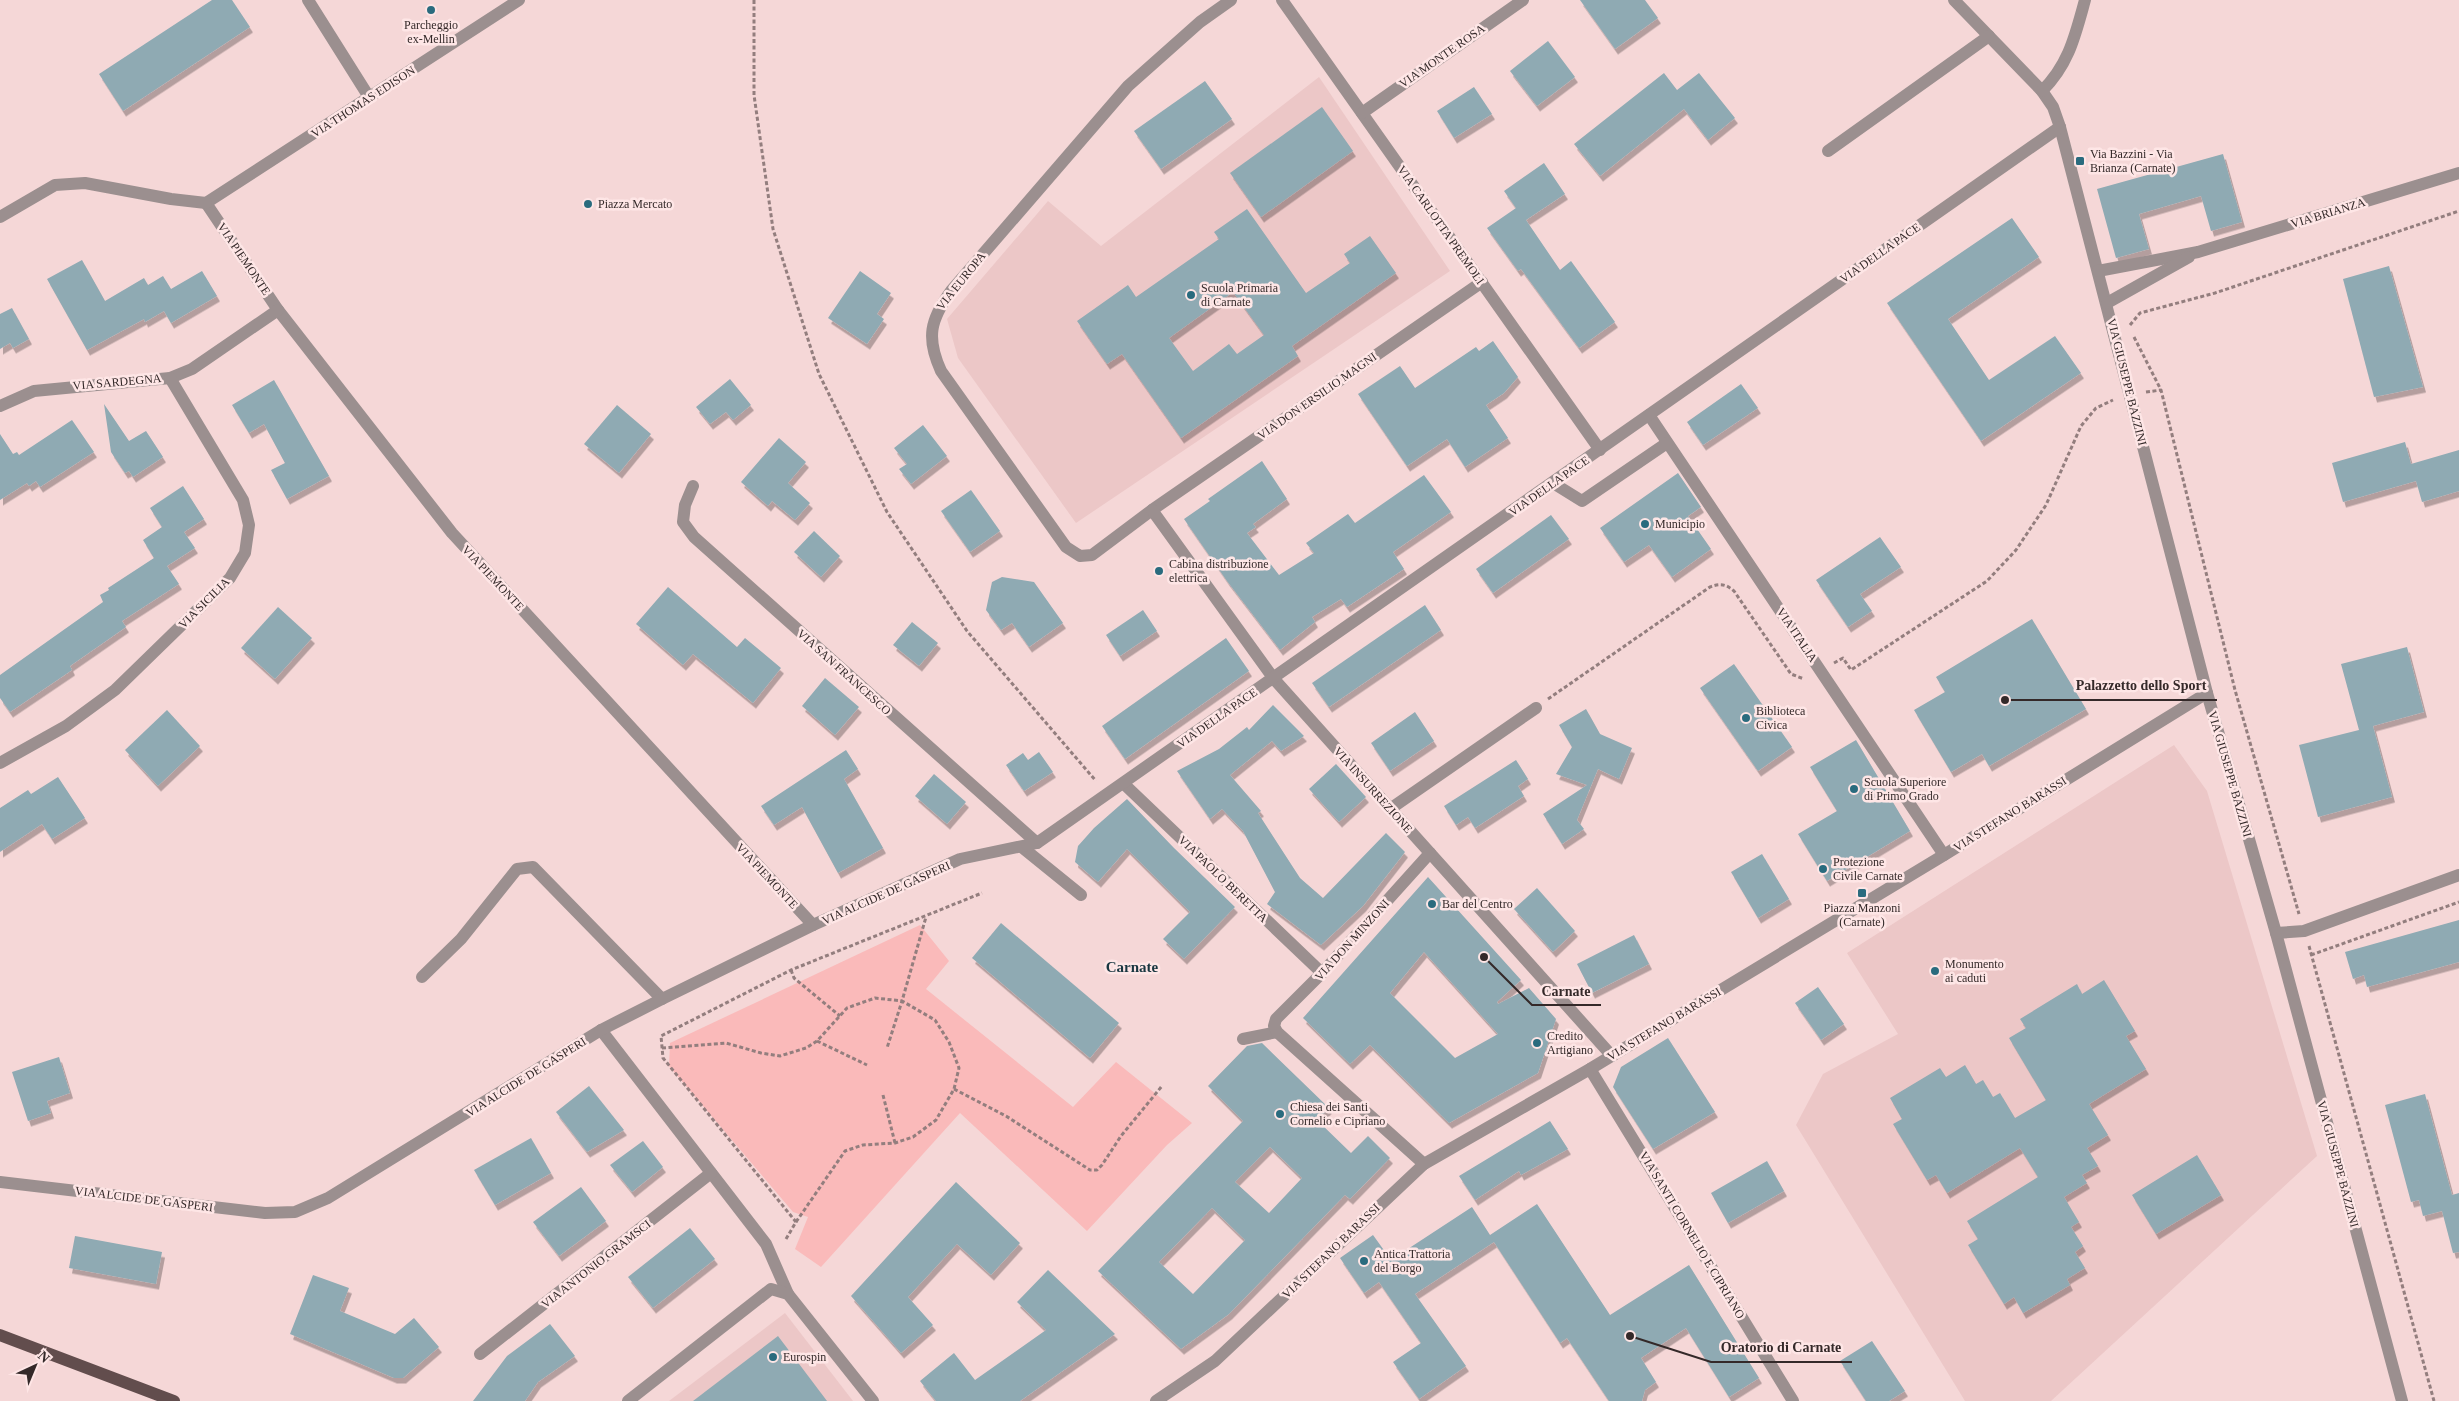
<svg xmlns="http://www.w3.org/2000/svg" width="2459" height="1401" font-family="'Times New Roman',serif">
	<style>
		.built { fill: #ecc7c7 }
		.green { fill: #fababa }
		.building { fill: #8faab3; fill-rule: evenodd; filter: url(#shadow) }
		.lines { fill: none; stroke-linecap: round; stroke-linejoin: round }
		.path { stroke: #937e7e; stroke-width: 3; stroke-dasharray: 4 2.5; stroke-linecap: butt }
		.minor { stroke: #9b8f8f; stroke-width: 12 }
		.major { stroke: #624d4d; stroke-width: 12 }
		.poi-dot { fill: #2a6b7e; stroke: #fee6e6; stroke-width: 2 }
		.labels { text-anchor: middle; stroke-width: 5; stroke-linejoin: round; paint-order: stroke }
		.poi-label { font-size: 12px; fill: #342929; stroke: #fee6e6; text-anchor: start }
		.street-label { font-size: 12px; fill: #342929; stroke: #fee6e6 }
		.quarter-label { font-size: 15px; font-weight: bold; fill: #183640; stroke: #fee6e6 }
		.leader { fill: none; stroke: #342929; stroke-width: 2 }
		.callout-dot { fill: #342929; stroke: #fee6e6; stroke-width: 2 }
		.callout-label { font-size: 14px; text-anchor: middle; font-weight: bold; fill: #342929; stroke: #fee6e6; stroke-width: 5; stroke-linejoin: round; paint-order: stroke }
	</style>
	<defs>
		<filter id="shadow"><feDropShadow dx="3" dy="5.5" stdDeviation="0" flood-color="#0004"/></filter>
	</defs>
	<rect width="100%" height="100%" fill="#f5d7d7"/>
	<g class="built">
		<path d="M1319 77 1450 271 1076 523 958 358 947 319 1048 201 1101 246Z"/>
		<path d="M2174 745 2207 791 2317 1156 2051 1401H1965L1796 1125 1823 1074 1898 1034 1847 953Z"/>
		<path d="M785 1313 853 1401H669Z"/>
	</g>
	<path class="green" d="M920 925 949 961 926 989 1073 1107 1116 1062 1192 1123 1167 1145 1087 1231 960 1113 821 1267 795 1249 808 1217 793 1212 669 1066 670 1043Z"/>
	<g class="building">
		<path d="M212 0H232L250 27 123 111 99 74Z"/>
		<path d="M1580 0H1645L1658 18 1615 49Z"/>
		<path d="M1548 41 1575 77 1537 106 1510 71Z"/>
		<path d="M1664 73 1677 90 1699 73 1735 118 1708 140 1684 109 1600 176 1574 144Z"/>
		<path d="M1205 81 1232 119 1161 169 1134 131Z"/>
		<path d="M1474 87 1492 114 1454 138 1437 111Z"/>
		<path d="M1322 107 1353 151 1261 217 1230 173Z"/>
		<path d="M2223 154 2242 222 2211 231 2201 196 2139 214 2149 249 2116 258 2097 189Z"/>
		<path d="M1544 163 1565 194 1526 220 1560 270 1571 261 1615 322 1579 348 1521 269 1518 271 1487 228 1516 208 1504 191Z"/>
		<path d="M1247 209 1306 293 1350 263 1344 254 1370 236 1396 273 1292 346 1298 356 1181 438 1122 354 1107 364 1077 321 1128 285 1136 297 1219 239 1214 232ZM1233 292 1264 335 1237 354 1229 344 1193 371 1169 338Z"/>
		<path d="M2012 218 2039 257 1948 319 1989 380 2055 336 2081 373 1981 441 1887 303Z"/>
		<path d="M82 260 105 301 144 278 148 285 163 276 171 289 202 271 217 296 171 323 164 311 145 322 144 319 87 350 47 279Z"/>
		<path d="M2389 266 2423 387 2374 397 2343 279Z"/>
		<path d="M860 271 891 293 877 314 884 319 867 344 828 318Z"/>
		<path d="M12 308 29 339 13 348 10 343 0 349V314Z"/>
		<path d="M1493 341 1518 377 1504 393 1486 405 1508 438 1465 467 1447 439 1407 466 1358 394 1400 366 1415 388 1476 347 1479 351Z"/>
		<path d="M730 379 751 405 733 420 726 412 710 424 696 407Z"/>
		<path d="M274 380 329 476 287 499 271 470 285 463 264 424 249 433 232 405Z"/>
		<path d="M1741 384 1758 408 1703 445 1687 422Z"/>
		<path d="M104 404 129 441 146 431 163 457 133 477 129 471 125 473 111 452Z"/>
		<path d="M617 405 651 434 619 473 584 444Z"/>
		<path d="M72 420 94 452 40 487 36 481 29 486 27 483 0 500V434L13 454 17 452 19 455Z"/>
		<path d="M923 425 947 456 911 484 899 469 907 464 894 448Z"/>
		<path d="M779 438 806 462 788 483 810 503 795 520 772 501 768 506 741 482Z"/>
		<path d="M2405 442 2411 464 2459 450V491L2422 502 2416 481 2343 502 2332 463Z"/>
		<path d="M1262 461 1287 499 1253 524 1256 527 1247 533 1279 575 1314 553 1306 543 1348 514 1355 523 1424 475 1451 512 1393 552 1404 569 1347 607 1341 599 1312 617 1315 622 1280 650 1227 581 1184 519 1210 501 1208 499Z"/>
		<path d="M1678 473 1701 507 1688 516 1711 549 1672 577 1649 545 1624 562 1600 528Z"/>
		<path d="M183 486 204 519 184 532 195 548 167 566 179 584 122 621 126 627 70 666 72 670 10 712 0 698V675L103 602 100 595 109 590 108 588 154 558 143 540 162 527 150 508Z"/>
		<path d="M971 490 1000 531 970 552 941 511Z"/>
		<path d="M1551 515 1569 539 1493 593 1476 569Z"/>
		<path d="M814 531 840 556 821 577 794 552Z"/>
		<path d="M1880 537 1901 567 1860 594 1872 611 1848 627 1816 580Z"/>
		<path d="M1002 577 1034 582 1063 623 1029 647 1012 623 1001 630 986 610 992 582Z"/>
		<path d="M668 587 737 647 745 638 781 668 753 703 693 654 683 665 636 624Z"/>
		<path d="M1425 605 1441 630 1329 707 1312 683Z"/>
		<path d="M278 607 312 638 275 679 241 648Z"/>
		<path d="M1143 610 1157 631 1120 656 1106 635Z"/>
		<path d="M2032 619 2086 709 1989 766 1982 754 1951 772 1914 710 1945 692 1936 677Z"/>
		<path d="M912 622 938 643 919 666 893 645Z"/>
		<path d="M1226 638 1249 671 1125 759 1102 726Z"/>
		<path d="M2407 647 2424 712 2373 726 2392 797 2318 817 2299 745 2359 730 2341 664Z"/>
		<path d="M1734 664 1792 747 1758 771 1700 688Z"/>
		<path d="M825 678 859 707 835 735 802 706Z"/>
		<path d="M1273 705 1304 736 1281 751 1272 741 1230 775 1261 811 1258 813 1300 878 1323 898 1386 833 1405 852 1363 906 1321 945 1267 904 1275 892 1243 831 1222 809 1210 819 1177 771 1219 749 1247 727 1249 730Z"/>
		<path d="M1586 709 1600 734 1632 748 1619 779 1598 769 1577 820 1584 829 1562 844 1543 814 1587 785 1556 774 1572 747 1559 725Z"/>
		<path d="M167 710 200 746 158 786 125 750Z"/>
		<path d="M1415 712 1434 741 1390 771 1371 743Z"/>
		<path d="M1856 740 1910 831 1827 881 1798 834 1837 811 1810 767Z"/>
		<path d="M846 750 858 769 844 779 883 848 838 873 802 807 774 825 761 806Z"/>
		<path d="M1039 752 1053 772 1024 791 1006 765 1023 753 1028 760Z"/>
		<path d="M1516 760 1528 779 1518 786 1524 796 1475 828 1468 817 1456 825 1444 806Z"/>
		<path d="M1336 764 1366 797 1339 822 1309 789Z"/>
		<path d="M934 774 966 802 947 824 915 796Z"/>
		<path d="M58 777 85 818 52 839 42 824 0 852V808L28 790 31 794Z"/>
		<path d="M1127 799 1174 848 1235 907 1184 959 1163 939 1190 912 1127 849 1098 882 1075 862 1078 846 1094 828Z"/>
		<path d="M1762 854 1789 899 1758 918 1731 872Z"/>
		<path d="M1428 877 1521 980 1497 1002 1498 1004 1529 988 1556 1019 1538 1073 1449 1123 1370 1045 1350 1064 1303 1018ZM1424 952 1498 1034 1455 1058 1390 993Z"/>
		<path d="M1537 888 1575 931 1553 952 1514 909Z"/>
		<path d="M2459 920V962L2367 987 2364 975 2353 979 2345 952Z"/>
		<path d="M1001 923 1119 1023 1090 1058 972 958Z"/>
		<path d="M1634 935 1649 964 1592 993 1577 964Z"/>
		<path d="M2104 980 2135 1031 2126 1036 2146 1069 2089 1104 2108 1135 2087 1148 2098 1166 2082 1175 2087 1183 2064 1197 2079 1222 2071 1227 2083 1246 2075 1252 2085 1268 2067 1279 2070 1285 2023 1313 2014 1297 2004 1304 1968 1245 1978 1239 1967 1221 2038 1177 2020 1148 1947 1193 1936 1175 1927 1180 1893 1124 1902 1119 1890 1098 1940 1068 1946 1077 1965 1065 1976 1084 1983 1080 1993 1097 2000 1093 2015 1118 2046 1100 2009 1038 2026 1028 2020 1019 2077 984 2082 994Z"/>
		<path d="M1818 987 1844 1024 1821 1040 1795 1003Z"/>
		<path d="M1668 1038 1715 1112 1653 1149 1613 1087 1621 1067Z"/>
		<path d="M1262 1043 1329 1108 1317 1120 1351 1153 1368 1136 1390 1158 1350 1199 1345 1195 1229 1314 1181 1349 1098 1271 1243 1121 1208 1086 1247 1046ZM1270 1147 1302 1178 1269 1213 1235 1182ZM1212 1208 1245 1240 1193 1294 1159 1262Z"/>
		<path d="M59 1057 70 1093 47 1101 51 1113 28 1121 12 1072Z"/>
		<path d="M589 1086 624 1130 587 1152 556 1112Z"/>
		<path d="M2425 1094 2452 1195 2459 1193V1252L2453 1253 2442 1211 2423 1216 2419 1200 2411 1202 2385 1105Z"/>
		<path d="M1550 1121 1568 1149 1521 1175 1519 1171 1475 1200 1459 1176Z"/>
		<path d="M531 1138 551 1173 495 1205 474 1170Z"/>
		<path d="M643 1141 663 1167 632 1192 610 1165Z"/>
		<path d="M2197 1155 2221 1195 2156 1234 2132 1195Z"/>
		<path d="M1767 1161 1784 1191 1728 1223 1711 1193Z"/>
		<path d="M956 1182 1020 1243 991 1275 957 1244 908 1297 933 1325 901 1353 851 1296Z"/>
		<path d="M581 1187 606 1221 559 1256 533 1222Z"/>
		<path d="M1537 1204 1610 1315 1689 1265 1759 1378 1729 1397 1686 1328 1641 1358 1656 1382 1645 1390 1642 1401H1609L1567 1338 1560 1343 1494 1242 1415 1294 1466 1366 1419 1399 1393 1362 1421 1343 1379 1282 1364 1293 1340 1258 1373 1235 1391 1260 1472 1207 1490 1235Z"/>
		<path d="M690 1228 715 1259 653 1308 628 1277Z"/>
		<path d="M75 1236 162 1252 156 1284 69 1268Z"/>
		<path d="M1048 1270 1115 1334 1020 1401H936L920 1381 954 1353 975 1380 1046 1330 1017 1302Z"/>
		<path d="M313 1275 349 1288 340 1311 395 1334 414 1318 439 1347 403 1378H394L290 1334Z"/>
		<path d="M550 1324 575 1356 538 1382 525 1401H473L507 1356Z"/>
		<path d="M778 1336 827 1401H693Z"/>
		<path d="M1872 1341 1905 1391 1889 1401H1866L1840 1361Z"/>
	</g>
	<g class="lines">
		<g class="path">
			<path d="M754 0V95L773 229 819 374 887 512 967 631 1096 781"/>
			<path d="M2130 325 2140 313 2215 293 2459 211"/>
			<path d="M2134 337 2161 390 2235 690 2299 914"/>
			<path d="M2146 392 2161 390"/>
			<path d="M1834 663 1843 658 1851 670 1987 581 2016 550 2046 505 2081 426 2096 408 2113 400"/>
			<path d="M1548 699 1710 587C1720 583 1726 584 1734 591L1791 674 1804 679"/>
			<path d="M2309 946 2434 1401"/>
			<path d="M2311 955 2459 902"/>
			<path d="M791 970 794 978 840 1016"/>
			<path d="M817 1041 867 1065"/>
			<path d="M662 1048 726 1043 761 1053 780 1056 806 1048 817 1041 847 1008 875 998 902 1001 887 1048"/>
			<path d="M954 1089 1006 1116 1090 1170H1097L1102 1165 1121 1136 1162 1086"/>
			<path d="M883 1095 895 1143"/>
			<path d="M796 1222 845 1151 863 1145 895 1143 913 1137 936 1120 954 1089 959 1068 949 1042 935 1020 902 1001 926 917"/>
			<path d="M786 1239 796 1222 663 1058 661 1036 791 970 982 893"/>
		</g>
		<g class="minor">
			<path d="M308 0 369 97"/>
			<path d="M1231 0 1200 22 1128 86 951 291C930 320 926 338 941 371L1066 547 1080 556 1092 555 1152 510 1482 282"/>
			<path d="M1282 0 1600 450"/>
			<path d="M1954 0 2042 91 2053 107 2060 127 2207 693 2276 933 2402 1401"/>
			<path d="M2042 91C2069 64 2075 36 2085 0"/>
			<path d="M1362 113 1523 0"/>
			<path d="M1828 151 1989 36"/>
			<path d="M206 203 278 310 452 533 813 925"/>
			<path d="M206 203 519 0"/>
			<path d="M0 217 55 185 85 183 171 199 206 203"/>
			<path d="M2098 271 2198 252 2459 173"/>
			<path d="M2107 303 2189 257"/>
			<path d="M0 406 34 391 170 378 192 369 278 310"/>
			<path d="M1649 415 1944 855"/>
			<path d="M1553 483 1582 501 1667 443"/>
			<path d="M693 486 685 505 683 522 694 537 1037 843"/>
			<path d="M1152 510 1274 679 1612 1056"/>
			<path d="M0 763 66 726 115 690 230 578 245 553 249 525 243 500 170 378"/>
			<path d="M1124 784 1322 973"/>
			<path d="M1390 809 1536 708"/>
			<path d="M1023 848 1081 895"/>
			<path d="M2276 933 2304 931 2459 875"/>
			<path d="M422 977 461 939 517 869 533 867 662 999"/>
			<path d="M601 1030 766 1244 788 1294"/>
			<path d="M1243 1039 1277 1032"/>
			<path d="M1590 1069 1793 1401"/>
			<path d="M1424 1164 1277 1032 1274 1026 1276 1019 1322 973 1430 853"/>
			<path d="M0 1182 265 1213 295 1212 328 1198 601 1030 662 999 813 925 960 859 1037 843 2060 127"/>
			<path d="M480 1354 711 1173"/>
			<path d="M628 1401 771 1289 788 1294 873 1401"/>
			<path d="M1156 1401 1215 1361 1424 1164 1590 1069 1944 855 2207 693"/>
		</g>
		<path class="major" d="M0 1335 174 1401"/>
	</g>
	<g class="poi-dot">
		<circle cx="431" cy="10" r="5"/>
		<rect x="2075" y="156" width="10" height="10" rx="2.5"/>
		<circle cx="588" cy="204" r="5"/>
		<circle cx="1191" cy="295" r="5"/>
		<circle cx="1645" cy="524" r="5"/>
		<circle cx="1159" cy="571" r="5"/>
		<circle cx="1746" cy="718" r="5"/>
		<circle cx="1854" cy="789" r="5"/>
		<circle cx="1823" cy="869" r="5"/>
		<rect x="1857" y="888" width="10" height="10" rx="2.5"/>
		<circle cx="1432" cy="904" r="5"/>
		<circle cx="1935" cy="971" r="5"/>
		<circle cx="1537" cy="1043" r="5"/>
		<circle cx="1280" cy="1114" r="5"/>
		<circle cx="1364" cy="1261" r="5"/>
		<circle cx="773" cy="1357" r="5"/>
	</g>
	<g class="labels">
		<g class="poi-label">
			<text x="431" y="29" text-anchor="middle">Parcheggio<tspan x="431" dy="14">ex-Mellin</tspan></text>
			<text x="2090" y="158">Via Bazzini - Via<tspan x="2090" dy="14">Brianza (Carnate)</tspan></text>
			<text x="598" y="208">Piazza Mercato</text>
			<text x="1201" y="292">Scuola Primaria<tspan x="1201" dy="14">di Carnate</tspan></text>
			<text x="1655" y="528">Municipio</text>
			<text x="1169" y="568">Cabina distribuzione<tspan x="1169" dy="14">elettrica</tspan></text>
			<text x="1756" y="715">Biblioteca<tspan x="1756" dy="14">Civica</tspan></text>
			<text x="1864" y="786">Scuola Superiore<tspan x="1864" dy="14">di Primo Grado</tspan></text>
			<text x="1833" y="866">Protezione<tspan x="1833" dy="14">Civile Carnate</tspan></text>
			<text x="1442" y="908">Bar del Centro</text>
			<text x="1862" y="912" text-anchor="middle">Piazza Manzoni<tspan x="1862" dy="14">(Carnate)</tspan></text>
			<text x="1945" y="968">Monumento<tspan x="1945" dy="14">ai caduti</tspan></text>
			<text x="1547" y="1040">Credito<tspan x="1547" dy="14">Artigiano</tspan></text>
			<text x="1290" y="1111">Chiesa dei Santi<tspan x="1290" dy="14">Cornelio e Cipriano</tspan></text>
			<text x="1374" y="1258">Antica Trattoria<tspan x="1374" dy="14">del Borgo</tspan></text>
			<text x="783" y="1361">Eurospin</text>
		</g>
		<g class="street-label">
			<text transform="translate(1442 56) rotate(-35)" y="4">VIA MONTE ROSA</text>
			<text transform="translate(363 102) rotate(-33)" y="4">VIA THOMAS EDISON</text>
			<text transform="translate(2328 213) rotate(-17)" y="4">VIA BRIANZA</text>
			<text transform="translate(1441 225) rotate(55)" y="4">VIA CARLOTTA PREMOLI</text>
			<text transform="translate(1880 253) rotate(-35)" y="4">VIA DELLA PACE</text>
			<text transform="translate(244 259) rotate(56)" y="4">VIA PIEMONTE</text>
			<text transform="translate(961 281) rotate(-51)" y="4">VIA EUROPA</text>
			<text transform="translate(117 382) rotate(-5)" y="4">VIA SARDEGNA</text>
			<text transform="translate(2127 382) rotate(76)" y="4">VIA GIUSEPPE BAZZINI</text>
			<text transform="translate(1317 396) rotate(-35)" y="4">VIA DON ERSILIO MAGNI</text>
			<text transform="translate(1549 486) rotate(-35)" y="4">VIA DELLA PACE</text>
			<text transform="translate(493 578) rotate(47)" y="4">VIA PIEMONTE</text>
			<text transform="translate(204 603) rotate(-45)" y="4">VIA SICILIA</text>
			<text transform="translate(1797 635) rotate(56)" y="4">VIA ITALIA</text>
			<text transform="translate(844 672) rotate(42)" y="4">VIA SAN FRANCESCO</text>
			<text transform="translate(1217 718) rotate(-35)" y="4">VIA DELLA PACE</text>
			<text transform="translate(2230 774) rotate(74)" y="4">VIA GIUSEPPE BAZZINI</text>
			<text transform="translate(1373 790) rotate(48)" y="4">VIA INSURREZIONE</text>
			<text transform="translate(2010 814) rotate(-32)" y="4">VIA STEFANO BARASSI</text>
			<text transform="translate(767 876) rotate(47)" y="4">VIA PIEMONTE</text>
			<text transform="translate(1223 879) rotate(44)" y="4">VIA PAOLO BERETTA</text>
			<text transform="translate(886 893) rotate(-24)" y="4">VIA ALCIDE DE GASPERI</text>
			<text transform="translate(1352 940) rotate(-48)" y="4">VIA DON MINZONI</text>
			<text transform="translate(1664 1024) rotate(-31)" y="4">VIA STEFANO BARASSI</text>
			<text transform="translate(526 1077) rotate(-32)" y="4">VIA ALCIDE DE GASPERI</text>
			<text transform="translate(2338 1164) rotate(75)" y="4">VIA GIUSEPPE BAZZINI</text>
			<text transform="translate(144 1199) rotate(7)" y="4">VIA ALCIDE DE GASPERI</text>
			<text transform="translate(1692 1235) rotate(59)" y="4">VIA SANTI CORNELIO E CIPRIANO</text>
			<text transform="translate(1331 1251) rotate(-44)" y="4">VIA STEFANO BARASSI</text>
			<text transform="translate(596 1264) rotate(-38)" y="4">VIA ANTONIO GRAMSCI</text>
		</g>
		<g class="quarter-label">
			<text x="1132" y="972">Carnate</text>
		</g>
	</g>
	<path class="leader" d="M2005 700L2066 700H2217M1484 957L1532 1005H1601M1630 1336L1711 1362H1852"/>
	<g class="callout-dot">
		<circle cx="2005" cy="700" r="5"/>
		<circle cx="1484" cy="957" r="5"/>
		<circle cx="1630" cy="1336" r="5"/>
	</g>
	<g class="callout-label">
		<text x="2141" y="690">Palazzetto dello Sport</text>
		<text x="1566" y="996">Carnate</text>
		<text x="1781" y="1352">Oratorio di Carnate</text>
	</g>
	<g transform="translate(35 1366) rotate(44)" stroke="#fee6e6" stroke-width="4" paint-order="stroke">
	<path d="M0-4L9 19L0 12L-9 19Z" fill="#342929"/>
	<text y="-8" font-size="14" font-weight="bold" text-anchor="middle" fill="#342929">N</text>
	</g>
</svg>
